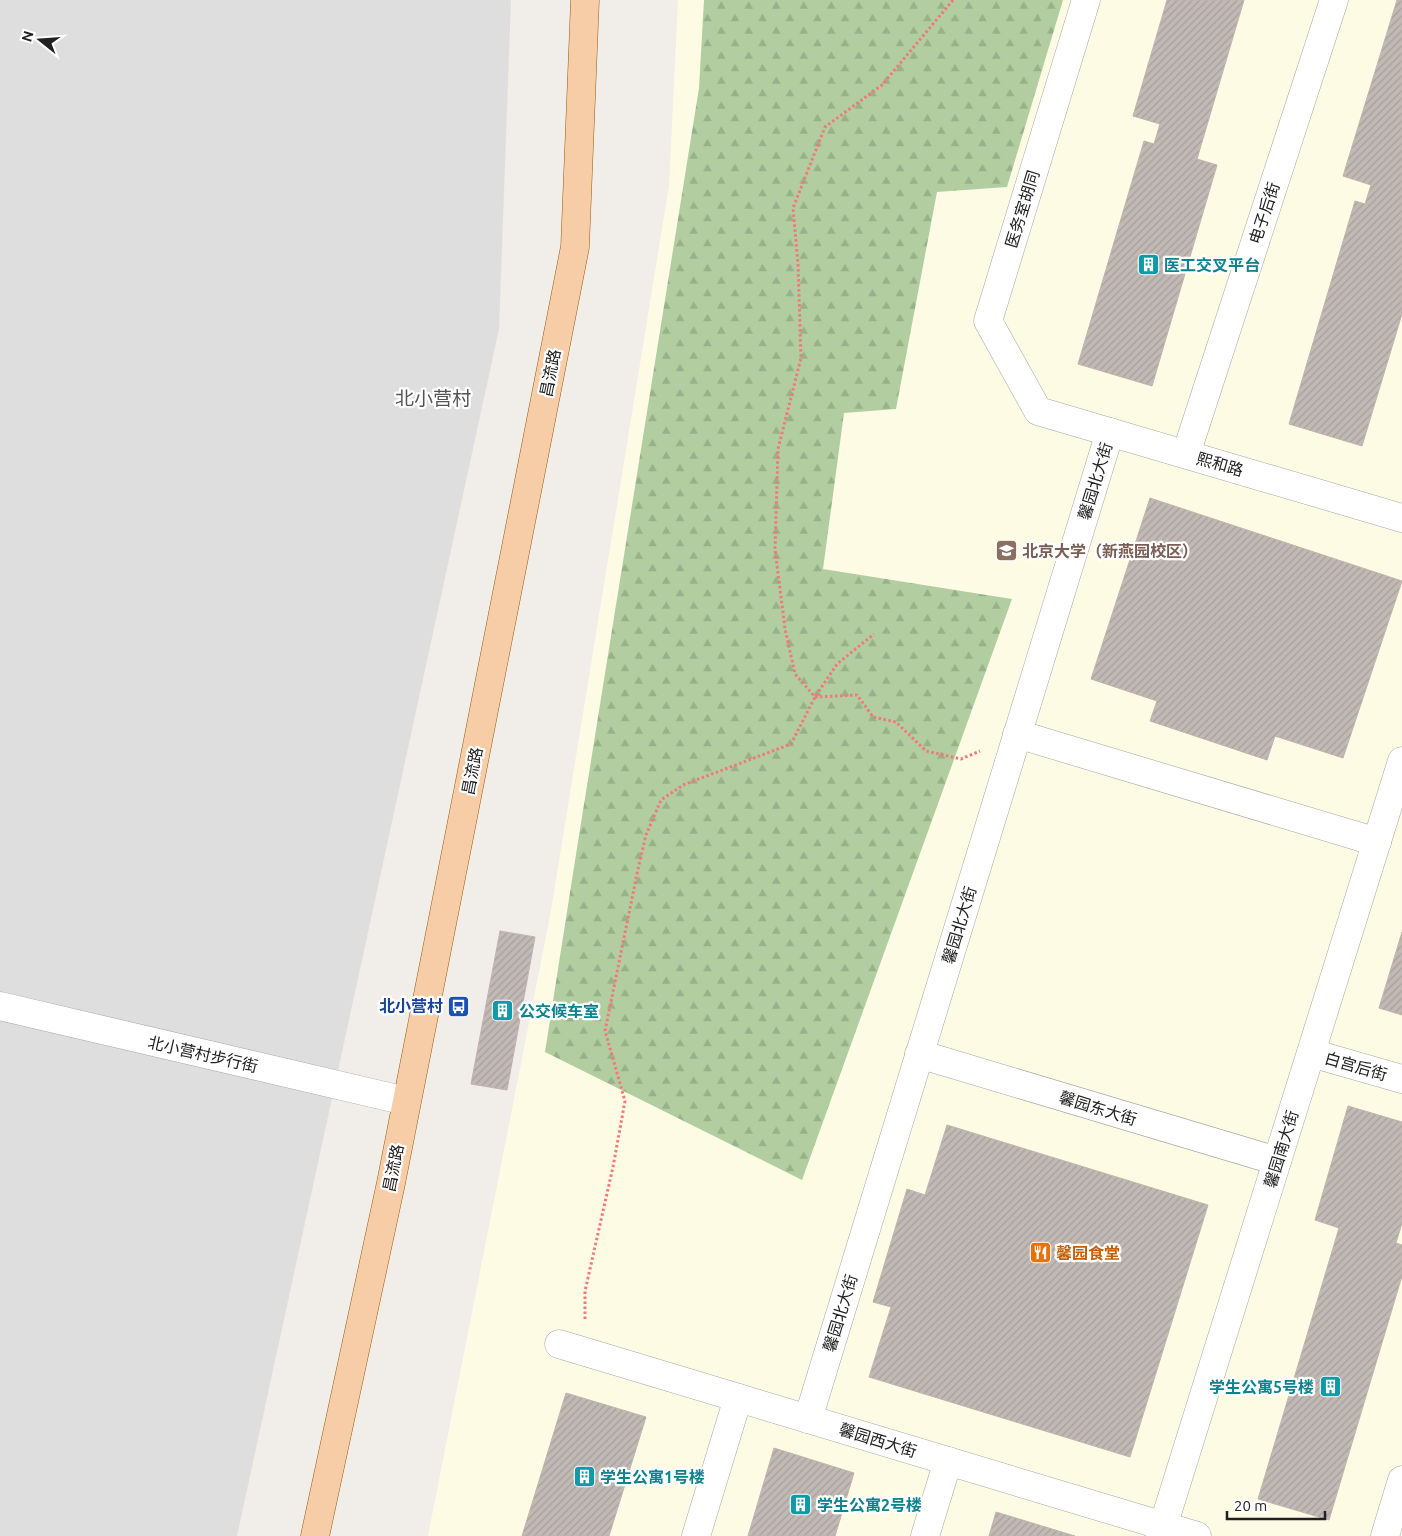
<svg xmlns="http://www.w3.org/2000/svg" width="1402" height="1536" font-family="Ubuntu,'Noto Sans SC',sans-serif">
	<style>
		.residential { fill: #dfdedf }
		.education { fill: #fefbe5 }
		.forest { fill: url(#forest-firs) }
		.building { fill: url(#building-hatch); stroke: #c2b3ac }
		.lines { fill: none; stroke-linecap: round; stroke-linejoin: round }
		.minor-casing { stroke: #a5a5a5; stroke-width: 29 }
		.major-casing { stroke: #975908; stroke-width: 29 }
		.path { stroke: #f37878; stroke-width: 3; stroke-dasharray: 2.5 2.5; stroke-linecap: butt }
		.minor { stroke: #fff; stroke-width: 28 }
		.major { stroke: #f7cda7; stroke-width: 28 }
		.labels { text-anchor: middle; stroke-width: 4.5; stroke-linejoin: round; paint-order: stroke }
		.street-label { font-size: 16px; fill: #212121; stroke: #fff }
		.culture-label { font-size: 16px; font-weight: bold; fill: #0d838f; stroke: #fff; text-anchor: start }
		.education-label { font-size: 16px; font-weight: bold; fill: #785e54; stroke: #fff; text-anchor: start }
		.transit-label { font-size: 16px; font-weight: bold; fill: #164399; stroke: #fff; text-anchor: end }
		.food-label { font-size: 16px; font-weight: bold; fill: #c56008; stroke: #fff; text-anchor: start }
		.quarter-label { font-size: 19px; fill: #545454; stroke: #fff }
	</style>
	<defs>
		<pattern id="forest-firs" width="22" height="20" patternUnits="userSpaceOnUse" patternTransform="scale(1.25)"><rect width="22" height="20" fill="#b2cea0"/><path d="M5 1l3.5 6h-7zM16 11l3.5 6h-7z" fill="#99b18a"/></pattern>
		<pattern id="building-hatch" width="6" height="6" patternUnits="userSpaceOnUse" patternTransform="scale(1.25)"><rect width="6" height="6" fill="#c2b9b5"/><path d="M-1 1l2-2M0 6l6-6M5 7l2-2" fill="none" stroke="#a69f9b"/></pattern>
	</defs>
	<rect width="100%" height="100%" fill="#f1ede9"/>
	<path class="residential" d="M0 0H511L499 329 237 1536H0Z"/>
	<path class="education" d="M678 0H1402V1536H428L550 916 669 186Z"/>
	<path class="forest" d="M704 0H1063L1007 187 937 192 896 409 844 413 823 569 1012 599 802 1180 545 1052 577 848 699 88Z"/>
	<g class="building">
		<path d="M1167 0H1244L1197 159 1217 165 1152 386 1078 364 1144 141 1154 144 1160 124 1133 116Z"/>
		<path d="M1397 0H1402V314L1362 446 1289 424 1355 201 1365 204 1371 185 1343 176Z"/>
		<path d="M1150 498 1402 581 1343 758 1275 736 1267 760 1150 721 1157 701 1091 679Z"/>
		<path d="M500 931 535 937 507 1090 471 1084Z"/>
		<path d="M1402 932V1015L1379 1008Z"/>
		<path d="M1348 1106 1402 1122V1223L1396 1243 1402 1245V1276L1329 1520 1258 1499 1339 1228 1315 1220Z"/>
		<path d="M947 1125 1208 1205 1130 1457 869 1377 891 1307 873 1302 907 1189 925 1195Z"/>
		<path d="M566 1393 646 1417 609 1536H522Z"/>
		<path d="M774 1448 854 1473 835 1536H748Z"/>
		<path d="M996 1512 1075 1536H989Z"/>
	</g>
	<g class="lines">
		<defs>
			<g id="minor">
				<path d="M1086 0 988 321 1038 411 1402 518"/>
				<path d="M1186 454 1334 0"/>
				<path d="M1017 734 1377 842"/>
				<path d="M0 1006 406 1101"/>
				<path d="M1311 1053 1402 1079"/>
				<path d="M919 1054 1277 1161"/>
				<path d="M559 1344 1197 1536"/>
				<path d="M808 1419 1110 432"/>
				<path d="M696 1536 738 1398"/>
				<path d="M925 1536 948 1461"/>
				<path d="M1160 1536 1402 761"/>
				<path d="M1385 1536 1402 1480"/>
			</g>
			<path id="major" d="M315 1536 391 1183 575 247 585 0"/>
		</defs>
		<use href="#minor" class="minor-casing"/>
		<use href="#major" class="major-casing"/>
		<g class="path">
			<path d="M953 0 882 85 825 127 793 208 798 264 801 358 778 449 775 549 785 629 795 674 815 697 857 695 873 717 896 722 926 751 961 759 980 751"/>
			<path d="M585 1319V1291L613 1167 625 1101 605 1031 638 869 646 835 661 800 683 785 791 744 815 697 837 664 874 634"/>
		</g>
		<use href="#minor" class="minor"/>
		<use href="#major" class="major"/>
	</g>
	<defs>
		<symbol id="building-square" viewBox="-11 -11 22 22"><rect x="-9" y="-9" width="18" height="18" rx="4" fill="#0f9aa8" stroke="#fff"/><path d="M-4-6H4V6H1V3H-1V6H-4ZM-2.5-4.3h1.7v1.8h-1.7ZM.8-4.3h1.7v1.8H.8ZM-2.5-1h1.7V.8h-1.7ZM.8-1h1.7V.8H.8Z" fill="#fff"/></symbol>
		<symbol id="university-square" viewBox="-11 -11 22 22"><rect x="-9" y="-9" width="18" height="18" rx="4" fill="#8d6e63" stroke="#fff"/><path d="M0-5L7-2L0 1L-7-2ZM-4 1L0 2.5L4 1V4Q0 6-4 4Z" fill="#fff"/></symbol>
		<symbol id="bus-square" viewBox="-11 -11 22 22"><rect x="-9" y="-9" width="18" height="18" rx="4" fill="#1a4fb4" stroke="#fff"/><path d="M-5-6H5V4H4V6H2V4H-2V6H-4V4H-5ZM-3.5-4V0h7V-4ZM-3.5 1.2v1.5H-2V1.2ZM2 1.2v1.5H3.5V1.2Z" fill="#fff"/></symbol>
		<symbol id="restaurant-square" viewBox="-11 -11 22 22"><rect x="-9" y="-9" width="18" height="18" rx="4" fill="#e8710a" stroke="#fff"/><path d="M-5-6h1v4h1v-4h1v4h1v-4h1v5L-1.5 .5V6h-2V.5L-5-1ZM5-6V6H3V1.5H1.5Q1.5-4 5-6Z" fill="#fff"/></symbol>
	</defs>
	<g fill-rule="evenodd">
		<use href="#building-square" x="1136" y="252" width="25" height="25"/>
		<use href="#university-square" x="994" y="538" width="25" height="25"/>
		<use href="#bus-square" x="446" y="994" width="25" height="25"/>
		<use href="#building-square" x="490" y="998" width="25" height="25"/>
		<use href="#restaurant-square" x="1028" y="1240" width="25" height="25"/>
		<use href="#building-square" x="1318" y="1374" width="25" height="25"/>
		<use href="#building-square" x="572" y="1464" width="25" height="25"/>
		<use href="#building-square" x="788" y="1492" width="25" height="25"/>
	</g>
	<g class="labels">
		<g class="street-label">
			<text transform="translate(1022 209) rotate(-73)" y="6">医务室胡同</text>
			<text transform="translate(1264 213) rotate(-72)" y="6">电子后街</text>
			<text transform="translate(550 373) rotate(-79)" y="6">昌流路</text>
			<text transform="translate(1220 464) rotate(16)" y="6">熙和路</text>
			<text transform="translate(1095 481) rotate(-73)" y="6">馨园北大街</text>
			<text transform="translate(472 771) rotate(-79)" y="6">昌流路</text>
			<text transform="translate(959 925) rotate(-73)" y="6">馨园北大街</text>
			<text transform="translate(203 1054) rotate(13)" y="6">北小营村步行街</text>
			<text transform="translate(1356 1066) rotate(16)" y="6">白宫后街</text>
			<text transform="translate(1098 1108) rotate(17)" y="6">馨园东大街</text>
			<text transform="translate(1281 1149) rotate(-73)" y="6">馨园南大街</text>
			<text transform="translate(393 1168) rotate(-79)" y="6">昌流路</text>
			<text transform="translate(840 1313) rotate(-73)" y="6">馨园北大街</text>
			<text transform="translate(878 1440) rotate(17)" y="6">馨园西大街</text>
		</g>
		<g class="culture-label">
			<text x="1164" y="271">医工交叉平台</text>
			<text x="519" y="1017">公交候车室</text>
			<text x="1314" y="1393" text-anchor="end">学生公寓5号楼</text>
			<text x="600" y="1483">学生公寓1号楼</text>
			<text x="817" y="1511">学生公寓2号楼</text>
		</g>
		<g class="education-label">
			<text x="1022" y="557">北京大学（新燕园校区）</text>
		</g>
		<g class="transit-label">
			<text x="443" y="1012">北小营村</text>
		</g>
		<g class="food-label">
			<text x="1056" y="1259">馨园食堂</text>
		</g>
		<g class="quarter-label">
			<text x="433" y="405">北小营村</text>
		</g>
	</g>
	<g transform="translate(40 40) rotate(287)" stroke="#ffffff" stroke-width="4" paint-order="stroke">
	<path d="M0-4L9 19L0 12L-9 19Z" fill="#212121"/>
	<text y="-8" font-size="14" font-weight="bold" text-anchor="middle" fill="#212121">N</text>
	</g>
	<path d="M1227 1511v8h98v-8" fill="none" stroke="#212121" stroke-width="2.5"/>
	<text x="1234" y="1511" font-size="15" fill="#212121" stroke="#ffffff" stroke-width="4" paint-order="stroke">20 m</text>
</svg>
